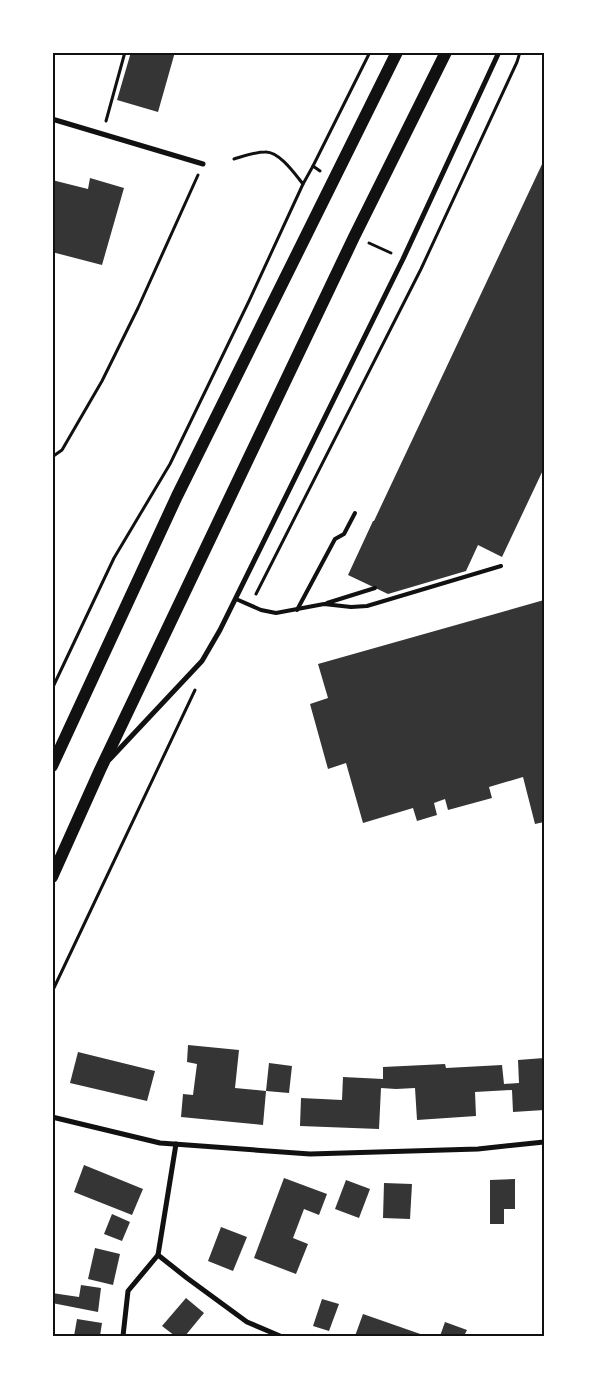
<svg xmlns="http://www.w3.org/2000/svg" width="597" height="1389" font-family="Rubik,sans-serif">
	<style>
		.building { fill: #353535 }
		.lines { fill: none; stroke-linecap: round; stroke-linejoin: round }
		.path { stroke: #111; stroke-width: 3 }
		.service { stroke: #111; stroke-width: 4 }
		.minor { stroke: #111; stroke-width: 5 }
		.primary { stroke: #111; stroke-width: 12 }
		.neatline { fill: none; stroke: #111; stroke-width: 2 }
	</style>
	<rect width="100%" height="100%" fill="#fff"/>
	<g class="building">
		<path d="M131 52H175L158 112 117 100Z"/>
		<path d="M544 160V468L502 557 478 545 466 571 388 594 348 575 373 521H374Z"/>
		<path d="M90 178 124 188 102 265 52 252V180L88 189Z"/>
		<path d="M544 600V822L535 824 523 777 489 787 492 798 448 810 445 799 434 803 437 815 417 821 413 808 363 823 346 763 328 769 310 704 328 698 318 664Z"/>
		<path d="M188 1045 239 1050 235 1088 266 1091 263 1125 181 1117 183 1094 193 1095 197 1064 187 1062Z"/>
		<path d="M78 1052 155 1071 147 1101 70 1083Z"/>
		<path d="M544 1058V1110L513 1112 512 1090 475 1092 476 1116 417 1120 415 1088 396 1089 381 1088 379 1129 300 1126 301 1098 342 1100 343 1077 383 1079V1067L445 1064 446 1068 502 1065 504 1084 519 1083 518 1060Z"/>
		<path d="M269 1063 292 1066 289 1093 266 1091Z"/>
		<path d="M84 1165 143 1189 132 1215 74 1192Z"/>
		<path d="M284 1178 327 1194 319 1215 304 1209 293 1238 308 1244 296 1274 254 1258Z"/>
		<path d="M515 1179V1209H504V1224H490V1180Z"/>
		<path d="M346 1180 370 1189 359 1218 335 1209Z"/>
		<path d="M384 1183 412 1184 410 1219 383 1218Z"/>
		<path d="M112 1214 130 1222 122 1241 104 1234Z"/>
		<path d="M221 1227 247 1237 233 1271 208 1261Z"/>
		<path d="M95 1248 120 1254 113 1285 88 1279Z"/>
		<path d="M81 1285 101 1288 98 1312 52 1303V1293L79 1297Z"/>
		<path d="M186 1298 204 1313 185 1336H175L162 1326Z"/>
		<path d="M322 1299 339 1304 329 1331 313 1326Z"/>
		<path d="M363 1314 426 1336H355Z"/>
		<path d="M77 1319 102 1323 100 1336H74Z"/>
		<path d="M445 1322 467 1330 464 1336H440Z"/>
	</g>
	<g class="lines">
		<g class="path">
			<path d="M106 121 125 52"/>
			<path d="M234 159C244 156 255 152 265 152 279 151 295 174 303 184L313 166 320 171"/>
			<path d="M313 166 370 52"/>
			<path d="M369 243 391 253"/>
			<path d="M52 457 62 450 102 381 138 308 198 175"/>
			<path d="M256 594 421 269 517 62 520 52"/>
			<path d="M52 689 114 558 170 464 249 301 303 184"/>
			<path d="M52 992 195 690"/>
		</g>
		<g class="service">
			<path d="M236 599 261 610 276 613 324 604 351 607 367 606 501 566"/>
			<path d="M327 603 375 588"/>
			<path d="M297 610 335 539 344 534 355 513"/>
		</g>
		<g class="minor">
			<path d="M52 119 203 164"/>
			<path d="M110 759 202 661 220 630 403 259 499 52"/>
			<path d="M52 1117 160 1143 310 1154 478 1149 544 1142"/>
			<path d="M176 1144 158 1255 187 1278 247 1322 280 1336"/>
			<path d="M123 1336 128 1291 158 1255"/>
		</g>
		<g class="primary">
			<path d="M52 766 177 496 397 52"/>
			<path d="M52 877 100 770 354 237 446 52"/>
		</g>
	</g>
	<rect width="597" height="1389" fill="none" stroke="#ffffff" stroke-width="108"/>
	<rect x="54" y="54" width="489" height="1281" class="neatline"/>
</svg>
